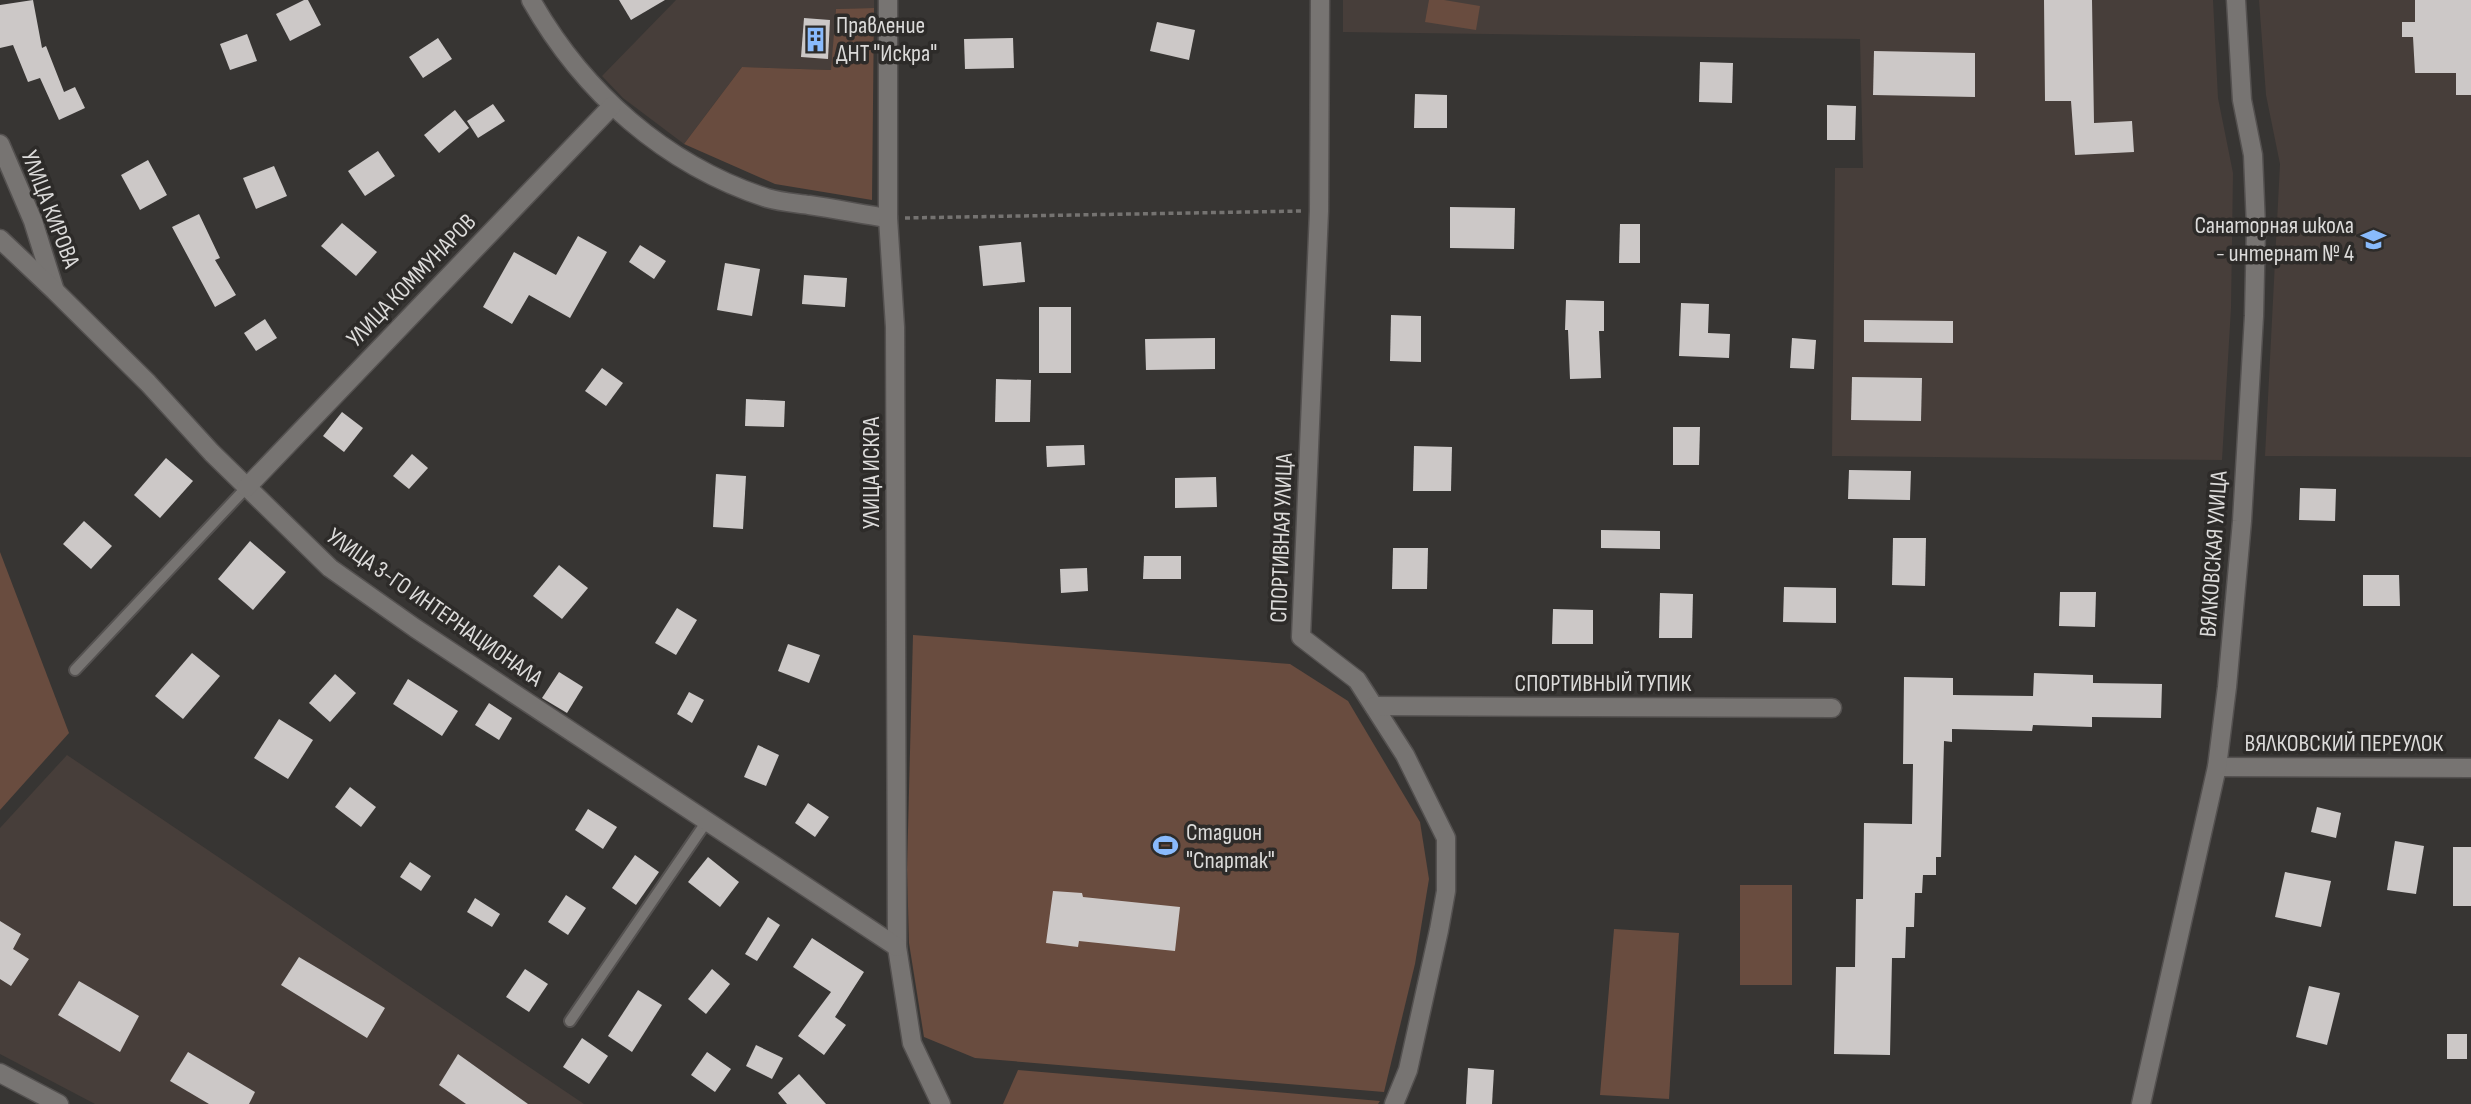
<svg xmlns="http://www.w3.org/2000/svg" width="2471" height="1104" font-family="'Sofia Sans Condensed',sans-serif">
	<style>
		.built { fill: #473e3a }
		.green { fill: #694c3f }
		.building { fill: #ccc8c7 }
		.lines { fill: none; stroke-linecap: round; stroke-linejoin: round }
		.service-casing { stroke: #545150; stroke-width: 14 }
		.minor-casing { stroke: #545150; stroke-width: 21 }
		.path { stroke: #757371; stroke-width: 3.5; stroke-dasharray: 5 3.5; stroke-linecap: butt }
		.service { stroke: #777472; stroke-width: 10 }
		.minor { stroke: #777472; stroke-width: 18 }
		.labels { text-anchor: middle; stroke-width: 7; stroke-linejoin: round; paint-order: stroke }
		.poi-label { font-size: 24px; fill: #dcdbda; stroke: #2d2b29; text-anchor: start }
		.street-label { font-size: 24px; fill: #dcdbda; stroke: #2d2b29 }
	</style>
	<rect width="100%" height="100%" fill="#373533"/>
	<g class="built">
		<path d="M676 0H874V8L836 9 832 70 742 67 684 144 623 98 602 76Z"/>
		<path d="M1343 0H2213L2218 98 2233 173 2231 308 2222 460 1832 456 1835 168H1863L1860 39 1343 32Z"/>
		<path d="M2259 0H2471V457L2265 456 2280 164 2266 95Z"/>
		<path d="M67 755 584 1104H95L0 1054V828Z"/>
	</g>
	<g class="green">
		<path d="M1429 0H1444L1480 6 1476 30 1425 22Z"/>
		<path d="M874 8 872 200 775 184 684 144 742 67 831 70 836 9Z"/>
		<path d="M0 552 69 733 0 810Z"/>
		<path d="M913 635 1290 664 1348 701 1420 822 1429 879 1415 964 1384 1092 975 1058 924 1037 909 943 907 869Z"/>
		<rect x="1740" y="885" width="52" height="100"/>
		<path d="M1614 929 1679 933 1669 1099 1600 1095Z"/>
		<path d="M1018 1070 1380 1101 1378 1104H1003Z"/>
	</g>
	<g class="building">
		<path d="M33 0 42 48 46 46 64 92 75 87 85 108 59 120 40 78 28 82 13 45 0 48V5Z"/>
		<path d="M304 0H308L321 25 290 41 276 14Z"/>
		<path d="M619 0H665L631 20Z"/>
		<path d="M2044 0H2092L2094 123 2132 121 2134 152 2075 155 2071 101H2045Z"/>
		<path d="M2415 0H2471V95H2456V73H2415L2413 37H2402V22H2415Z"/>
		<path d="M804 18 830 20 828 59 801 57Z"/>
		<path d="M1157 22 1195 30 1189 60 1150 51Z"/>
		<path d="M247 34 257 61 230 70 220 44Z"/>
		<path d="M438 38 452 59 423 78 409 57Z"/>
		<path d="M1013 38 1014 68 965 69 964 39Z"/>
		<path d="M1874 51 1975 53V97L1873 95Z"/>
		<path d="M1700 62 1733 63 1732 103 1699 102Z"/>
		<path d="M1415 94 1447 95V128H1414Z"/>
		<path d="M493 104 505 121 478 138 467 121Z"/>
		<path d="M1827 105 1856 106 1855 140H1827Z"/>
		<path d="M455 110 469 128 439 153 424 135Z"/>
		<path d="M378 151 395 176 365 196 348 171Z"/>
		<path d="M148 160 167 195 140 210 121 175Z"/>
		<path d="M274 166 287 196 256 209 243 178Z"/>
		<path d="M1450 207 1515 208 1514 249 1450 248Z"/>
		<path d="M199 214 220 258 215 260 236 295 215 307 172 227Z"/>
		<path d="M342 223 377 252 356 276 321 246Z"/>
		<path d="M1620 224H1640V263H1619Z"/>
		<path d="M578 236 607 252 570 318 529 295 512 324 483 307 514 252 556 275Z"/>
		<path d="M1021 242 1025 282 983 286 979 246Z"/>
		<path d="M640 245 666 261 654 279 629 262Z"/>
		<path d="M725 263 760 269 752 316 717 310Z"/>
		<path d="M804 275 847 278 845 307 802 304Z"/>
		<path d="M1566 300 1604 301V331H1599L1601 378 1570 379 1568 330H1565Z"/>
		<path d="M1681 303 1709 304 1708 333 1730 334 1729 358 1679 356Z"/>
		<rect x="1039" y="307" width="32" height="66"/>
		<path d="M1391 315 1421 316V362L1390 361Z"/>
		<path d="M265 319 277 338 256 351 244 333Z"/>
		<path d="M1864 320 1953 321V343L1864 342Z"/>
		<path d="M1215 338V369L1146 370 1145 339Z"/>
		<path d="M1792 338 1816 340 1814 369 1790 368Z"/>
		<path d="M602 368 623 383 606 406 585 391Z"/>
		<path d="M1852 377 1922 378 1921 421 1851 420Z"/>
		<path d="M996 379 1031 380 1030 422H995Z"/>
		<path d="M746 399 785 401 784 427 745 426Z"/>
		<path d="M342 412 363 428 344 452 323 436Z"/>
		<path d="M1673 427H1700L1699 465H1673Z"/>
		<path d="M1084 445 1085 465 1047 467 1046 446Z"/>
		<path d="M1414 446 1452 447 1451 491H1413Z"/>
		<path d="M412 454 428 468 409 489 393 476Z"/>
		<path d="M166 458 193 481 160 518 134 495Z"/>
		<path d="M1849 470 1911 471 1910 500 1848 499Z"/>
		<path d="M716 474 746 476 743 529 713 527Z"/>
		<path d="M1216 477 1217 507 1175 508V478Z"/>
		<path d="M2300 488 2336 489 2335 521 2299 520Z"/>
		<path d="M84 521 112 546 91 569 63 544Z"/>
		<path d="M1601 530 1660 531V549L1601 548Z"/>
		<path d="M1893 538H1926L1925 586 1892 585Z"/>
		<path d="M250 541 286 572 253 610 218 579Z"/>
		<path d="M1393 548H1428L1427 589H1392Z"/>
		<path d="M1144 556H1181V579H1143Z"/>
		<path d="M559 565 588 588 562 619 533 596Z"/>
		<path d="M1087 568 1088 591 1061 593 1060 569Z"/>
		<path d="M2363 575H2399L2400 606H2363Z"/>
		<path d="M1784 587 1836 588V623L1783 622Z"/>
		<path d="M2060 592H2096L2095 627 2059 626Z"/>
		<path d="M1660 593 1693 594 1692 638H1659Z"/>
		<path d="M677 608 697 620 676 655 655 643Z"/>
		<path d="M1553 609 1593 610V644H1552Z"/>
		<path d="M788 644 820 655 809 683 778 671Z"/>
		<path d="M192 653 220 676 183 719 155 696Z"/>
		<path d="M559 672 583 687 567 713 542 698Z"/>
		<path d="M2034 673 2093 675V683L2162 684 2161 718 2092 717V727L2033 725 2032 731 1952 729V742L1944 741 1941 857H1936V875H1923L1922 893H1915L1914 927H1906L1905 958H1892L1890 1055 1834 1054 1836 967H1855L1856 899H1863L1864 823 1912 824 1913 764H1903L1904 677 1953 678V695L2033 696Z"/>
		<path d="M335 674 356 693 330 722 309 703Z"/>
		<path d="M408 679 458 711 442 736 393 704Z"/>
		<path d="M689 692 704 700 692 723 677 714Z"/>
		<path d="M489 703 512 718 499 740 475 725Z"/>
		<path d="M279 719 313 740 288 779 254 758Z"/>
		<path d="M758 745 779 755 766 786 744 777Z"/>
		<path d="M350 787 376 807 361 827 335 807Z"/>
		<path d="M808 803 829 817 815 837 795 823Z"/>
		<path d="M2317 807 2341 813 2336 838 2311 832Z"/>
		<path d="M588 809 617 827 603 849 575 830Z"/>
		<path d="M2395 841 2424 846 2416 894 2387 890Z"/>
		<rect x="2453" y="847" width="18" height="59"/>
		<path d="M635 855 659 872 636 905 612 888Z"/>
		<path d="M708 857 739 882 720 907 688 882Z"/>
		<path d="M410 862 431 876 421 891 400 877Z"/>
		<path d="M2285 872 2331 881 2321 927 2275 917Z"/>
		<path d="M1053 891 1082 893 1083 897 1180 907 1175 951 1079 941 1078 947 1046 943Z"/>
		<path d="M566 895 586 908 568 935 548 922Z"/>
		<path d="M475 898 500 914 492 927 467 912Z"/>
		<path d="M768 917 780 925 757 961 745 954Z"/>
		<path d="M0 921 21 934 13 949 29 959 11 986 0 979Z"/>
		<path d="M812 938 864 972 835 1017 846 1025 824 1055 798 1036 831 992 793 967Z"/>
		<path d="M299 957 385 1008 367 1038 281 985Z"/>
		<path d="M525 969 548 984 529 1012 506 997Z"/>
		<path d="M712 969 730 984 706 1014 688 999Z"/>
		<path d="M79 981 139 1016 120 1052 58 1015Z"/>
		<path d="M2309 986 2340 993 2327 1045 2296 1037Z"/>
		<path d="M638 990 662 1005 632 1052 608 1036Z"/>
		<rect x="2447" y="1034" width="20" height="25"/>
		<path d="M582 1038 608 1056 589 1084 563 1067Z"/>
		<path d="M756 1045 783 1058 772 1079 746 1066Z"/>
		<path d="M188 1052 255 1092 249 1104H209L170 1081Z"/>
		<path d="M707 1052 731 1069 715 1092 691 1075Z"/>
		<path d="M458 1054 528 1104H466L439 1085Z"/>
		<path d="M1468 1068 1494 1070 1492 1104H1466Z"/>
		<path d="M799 1074 826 1104H787L778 1093Z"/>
	</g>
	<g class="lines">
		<defs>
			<g id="service">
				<path d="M75 670 246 488"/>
				<path d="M570 1021 707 821"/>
			</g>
			<g id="minor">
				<path d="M531 0C583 92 665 165 767 198 780 202 795 203 809 205 836 209 862 214 888 218"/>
				<path d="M888 0V218L895 327 897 947 912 1043 941 1104"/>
				<path d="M1320 0 1319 211 1301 637 1357 680 1405 755 1446 838V891L1439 930 1408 1070 1394 1104"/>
				<path d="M0 144 33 221 54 288"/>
				<path d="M0 239 55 291 148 383 212 453 330 568 415 628 897 947"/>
				<path d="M246 488 612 106"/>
				<path d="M1374 706 1832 708"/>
				<path d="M2217 767 2471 768"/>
				<path d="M0 1073 59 1104"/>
				<path d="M2141 1104 2217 767 2227 687 2242 521 2254 316 2256 227 2253 155 2242 100 2236 0"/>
			</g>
		</defs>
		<use href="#service" class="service-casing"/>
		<use href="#minor" class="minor-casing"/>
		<path class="path" d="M905 218 1303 211"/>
		<use href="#service" class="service"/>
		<use href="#minor" class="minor"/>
	</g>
	<defs>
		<symbol id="building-bare" viewBox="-9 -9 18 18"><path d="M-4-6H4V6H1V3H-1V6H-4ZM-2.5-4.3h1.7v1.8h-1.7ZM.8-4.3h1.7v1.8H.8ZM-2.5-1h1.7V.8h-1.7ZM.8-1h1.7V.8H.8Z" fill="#89bafc" stroke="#2d2b29" stroke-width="2.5" paint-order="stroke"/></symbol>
		<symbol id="school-bare" viewBox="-9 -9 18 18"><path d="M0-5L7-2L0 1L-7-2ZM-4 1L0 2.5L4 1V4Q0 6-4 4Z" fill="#89bafc" stroke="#2d2b29" stroke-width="2.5" paint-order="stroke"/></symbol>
		<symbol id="stadium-bare" viewBox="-9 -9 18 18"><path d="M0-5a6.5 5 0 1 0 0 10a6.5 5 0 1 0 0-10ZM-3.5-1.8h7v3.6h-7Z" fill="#89bafc" stroke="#2d2b29" stroke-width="2.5" paint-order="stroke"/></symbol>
	</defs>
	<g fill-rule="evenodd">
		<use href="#building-bare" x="798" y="22" width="35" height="35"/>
		<use href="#school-bare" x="2356" y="222" width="35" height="35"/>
		<use href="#stadium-bare" x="1148" y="828" width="35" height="35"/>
	</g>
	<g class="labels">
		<g class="poi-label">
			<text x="836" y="33">Правление<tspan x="836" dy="28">ДНТ "Искра"</tspan></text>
			<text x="2354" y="233" text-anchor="end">Санаторная школа<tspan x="2354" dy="28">- интернат № 4</tspan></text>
			<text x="1186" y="840">Стадион<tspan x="1186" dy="28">"Спартак"</tspan></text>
		</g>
		<g class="street-label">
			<text transform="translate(51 209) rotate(69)" y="8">УЛИЦА КИРОВА</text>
			<text transform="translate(411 280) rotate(-46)" y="8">УЛИЦА КОММУНАРОВ</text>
			<text transform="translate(871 473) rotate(-90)" y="8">УЛИЦА ИСКРА</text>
			<text transform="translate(1281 538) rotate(-88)" y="8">СПОРТИВНАЯ УЛИЦА</text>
			<text transform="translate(2213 554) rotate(-86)" y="8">ВЯЛКОВСКАЯ УЛИЦА</text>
			<text transform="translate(435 607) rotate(35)" y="8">УЛИЦА 3-ГО ИНТЕРНАЦИОНАЛА</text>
			<text x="1603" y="691">СПОРТИВНЫЙ ТУПИК</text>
			<text x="2344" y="751">ВЯЛКОВСКИЙ ПЕРЕУЛОК</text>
		</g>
	</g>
</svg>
